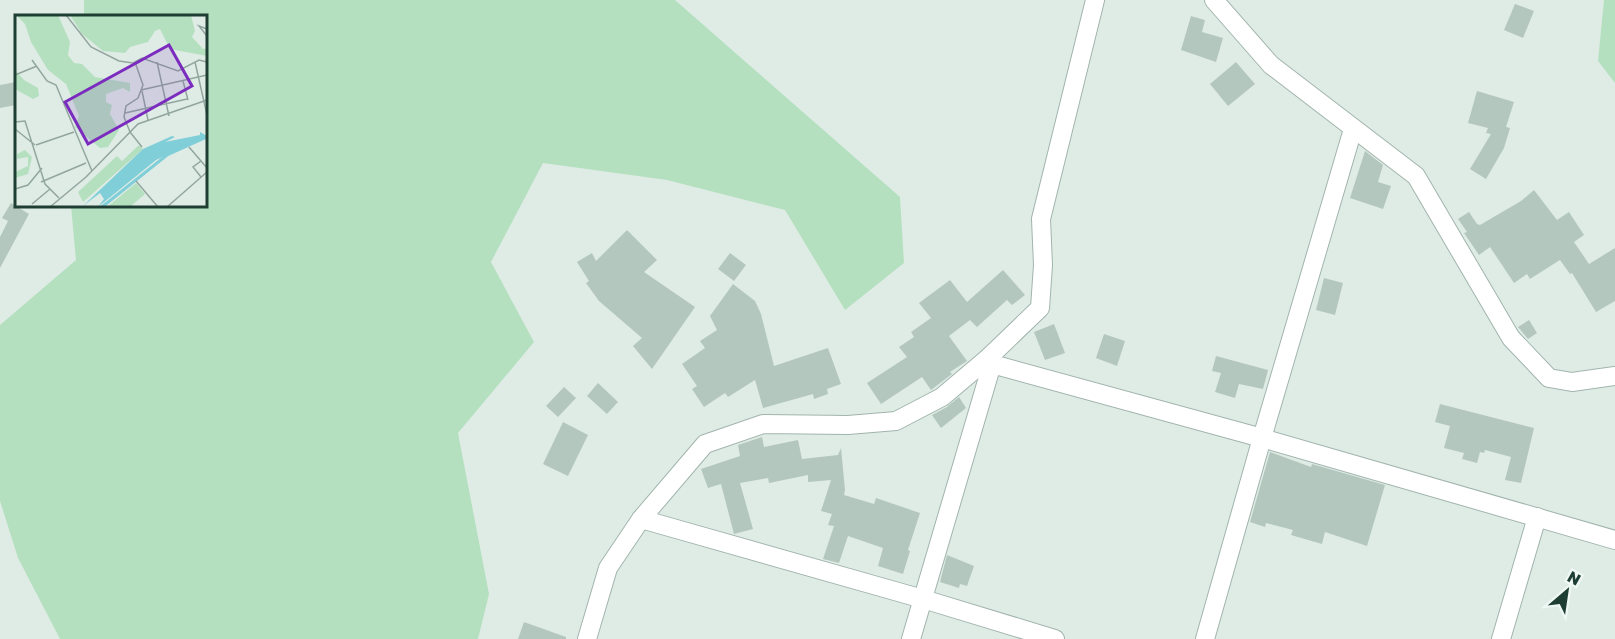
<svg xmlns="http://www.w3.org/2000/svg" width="1615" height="639" font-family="'Golos Text',sans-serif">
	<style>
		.green { fill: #b5e0bf }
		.building { fill: #b4c7be }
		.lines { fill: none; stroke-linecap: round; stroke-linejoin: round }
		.minor-casing { stroke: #a1b4ad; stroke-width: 20 }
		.minor { stroke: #fff; stroke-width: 18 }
		.inset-river { fill: none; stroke: #7fced8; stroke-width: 3 }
		.inset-road { fill: none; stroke: #92a69f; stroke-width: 1.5 }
		.view { fill: #7b2cbf; fill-opacity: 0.15; stroke: #7b2cbf; stroke-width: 3 }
		.inset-edge { fill: none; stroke: #1e3e34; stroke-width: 3 }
	</style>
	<rect width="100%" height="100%" fill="#dfece6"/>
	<g class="green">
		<path d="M84 0H675L900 197 904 263 845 310 785 210 667 180 543 163 491 262 534 342 458 433 489 594 478 639H60L18 558 0 501V325L76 260 71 206H206V16H84Z"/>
		<path d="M1604 0H1615V83L1598 61Z"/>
	</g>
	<g class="building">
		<path d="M1515 4 1534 11 1523 38 1504 30Z"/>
		<path d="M1191 16 1205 20 1202 32 1223 38 1216 62 1181 50Z"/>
		<path d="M1236 62 1255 84 1228 106 1210 84Z"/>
		<path d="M16 82V105L0 108V85Z"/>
		<path d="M1477 91 1514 102 1506 127 1510 128 1504 148 1486 179 1470 169 1491 134 1486 133 1488 128 1468 123Z"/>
		<path d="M1365 151 1383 165 1378 182 1391 186 1383 209 1350 198Z"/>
		<path d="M1534 190 1557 220 1569 212 1584 235 1574 242 1589 264 1615 248V301L1596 312 1572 273 1570 274 1560 260 1530 279 1527 274 1514 283 1490 247 1479 255 1464 233 1467 232 1458 219 1469 212 1477 224 1480 225 1521 201Z"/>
		<path d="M11 203 29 214 0 268V237L8 221 2 218Z"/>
		<path d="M627 230 657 260 644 272 695 307 652 369 633 346 642 338 599 301 586 283 589 281 577 262 592 253 596 261Z"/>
		<path d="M730 253 746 265 734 281 718 269Z"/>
		<path d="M1003 270 1025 295 1012 305 1007 300 977 327 970 320 949 336 967 361 950 372 952 374 931 390 922 377 881 404 867 383 907 357 899 347 914 337 911 332 931 318 919 303 950 280 967 302Z"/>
		<path d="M1324 278 1343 283 1335 315 1316 310Z"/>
		<path d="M733 284 755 301 761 314 774 366 828 348 841 384 827 389 828 394 814 399 813 394 763 408 755 380 728 397 725 393 704 407 692 389 697 386 682 364 705 348 700 341 717 330 710 316Z"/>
		<path d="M1529 320 1537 333 1528 339 1518 327Z"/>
		<path d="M1054 324 1065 353 1045 360 1034 332Z"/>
		<path d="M1104 334 1125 341 1117 366 1096 358Z"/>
		<path d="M1216 356 1268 370 1263 389 1239 384 1235 398 1215 392 1221 373 1212 371Z"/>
		<path d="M598 383 618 402 607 414 587 396Z"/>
		<path d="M564 387 576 398 558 417 546 406Z"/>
		<path d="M959 397 966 408 941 428 932 415 947 407Z"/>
		<path d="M1440 404 1534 428 1521 483 1505 480 1511 457 1485 450 1484 453 1480 452 1477 463 1462 459 1464 453 1444 448 1450 426 1435 422Z"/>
		<path d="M563 422 588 435 568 476 543 464Z"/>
		<path d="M762 437 764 447 798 440 802 459 838 455 841 448 845 490 844 495 874 504 876 498 920 513 908 550 910 551 903 574 878 566 883 548 848 536 839 563 823 559 834 526 828 525 832 514 821 511 831 480 808 482V475L769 483 768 478 740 483 753 529 734 534 721 484 708 488 701 469 740 456 738 445Z"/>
		<path d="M1270 452 1311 467 1312 464 1385 485 1367 546 1325 532 1322 544 1291 535 1293 530 1266 523 1265 527 1250 522Z"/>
		<path d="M947 555 974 566 967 586 960 584 959 588 940 582Z"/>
		<path d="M524 622 566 637V639H518Z"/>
	</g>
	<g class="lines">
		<defs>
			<g id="minor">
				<path d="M1214 0 1271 65 1416 176 1511 338 1549 378 1572 382 1615 376"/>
				<path d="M987 359 992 364 1262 438 1615 540"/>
				<path d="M641 519 923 599 1055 639"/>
				<path d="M587 639 608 568 641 519 705 444 763 424 848 425 896 421 942 397 987 359 1040 308 1043 265 1041 219 1095 0"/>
				<path d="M911 639 992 364"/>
				<path d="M1205 639 1262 438 1353 129"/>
				<path d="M1501 639 1537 517"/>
			</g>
		</defs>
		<use href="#minor" class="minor-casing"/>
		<use href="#minor" class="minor"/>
	</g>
	<g transform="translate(15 15)">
		<rect width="192" height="192" fill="#dfece6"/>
		<path d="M1 0H43L55 27 53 40 59 48 67 49 80 62 115 68V77L108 73 91 79V87L97 90 95 99 104 115 93 132 85 133 60 112 64 101 51 69 33 55 16 27 10 9ZM55 0H176L180 16 177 22 188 34 192 33V41L155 34 145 14 140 16 133 27 115 32 110 38 88 36 67 19ZM0 55 9 65 23 73 24 81 18 84 0 74ZM124 130 128 134 68 187 63 177 102 141 107 146ZM10 135 17 142 13 159 0 163V157L13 151V142L2 144V139ZM121 168 130 179 115 192H92Z" fill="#b5e0bf"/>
		<path d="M185 117 192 121 141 145 83 192 89 184 85 178 68 191 128 134 157 121 160 122 150 127 185 120Z" fill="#7fced8"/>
		<path class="inset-river" d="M87 192 152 140 192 122"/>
		<path class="inset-road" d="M51 0 76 32 104 46 118 48 127 43 163 56 184 45 192 47M192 14 184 11 192 21M17 45 32 66 41 70 77 156M142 47 154 101M180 47 192 100M0 60 22 51M168 66 173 85M126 75 192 60M127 76 133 105M110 98 172 84M0 107 10 106 30 169 44 183M0 114 20 130M115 117 109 102 111 91 123 83 128 70 120 47M115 117 127 132M21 130 59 117M174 132 192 153M186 146 178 152 186 162M121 166 143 192M26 167 71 148M0 174 13 170 27 153M17 189 35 174M35 192 71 162 123 109 192 85M152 192 192 157"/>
		<path class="view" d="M154 30 177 71 73 129 50 87Z"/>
		<rect width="192" height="192" class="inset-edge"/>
	</g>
	<g transform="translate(1567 591) rotate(29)" stroke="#eff8f4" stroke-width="4.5" paint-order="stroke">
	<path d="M0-4.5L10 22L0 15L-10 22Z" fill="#1e3e34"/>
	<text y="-9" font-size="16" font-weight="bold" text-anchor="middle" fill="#1e3e34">N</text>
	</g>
</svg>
